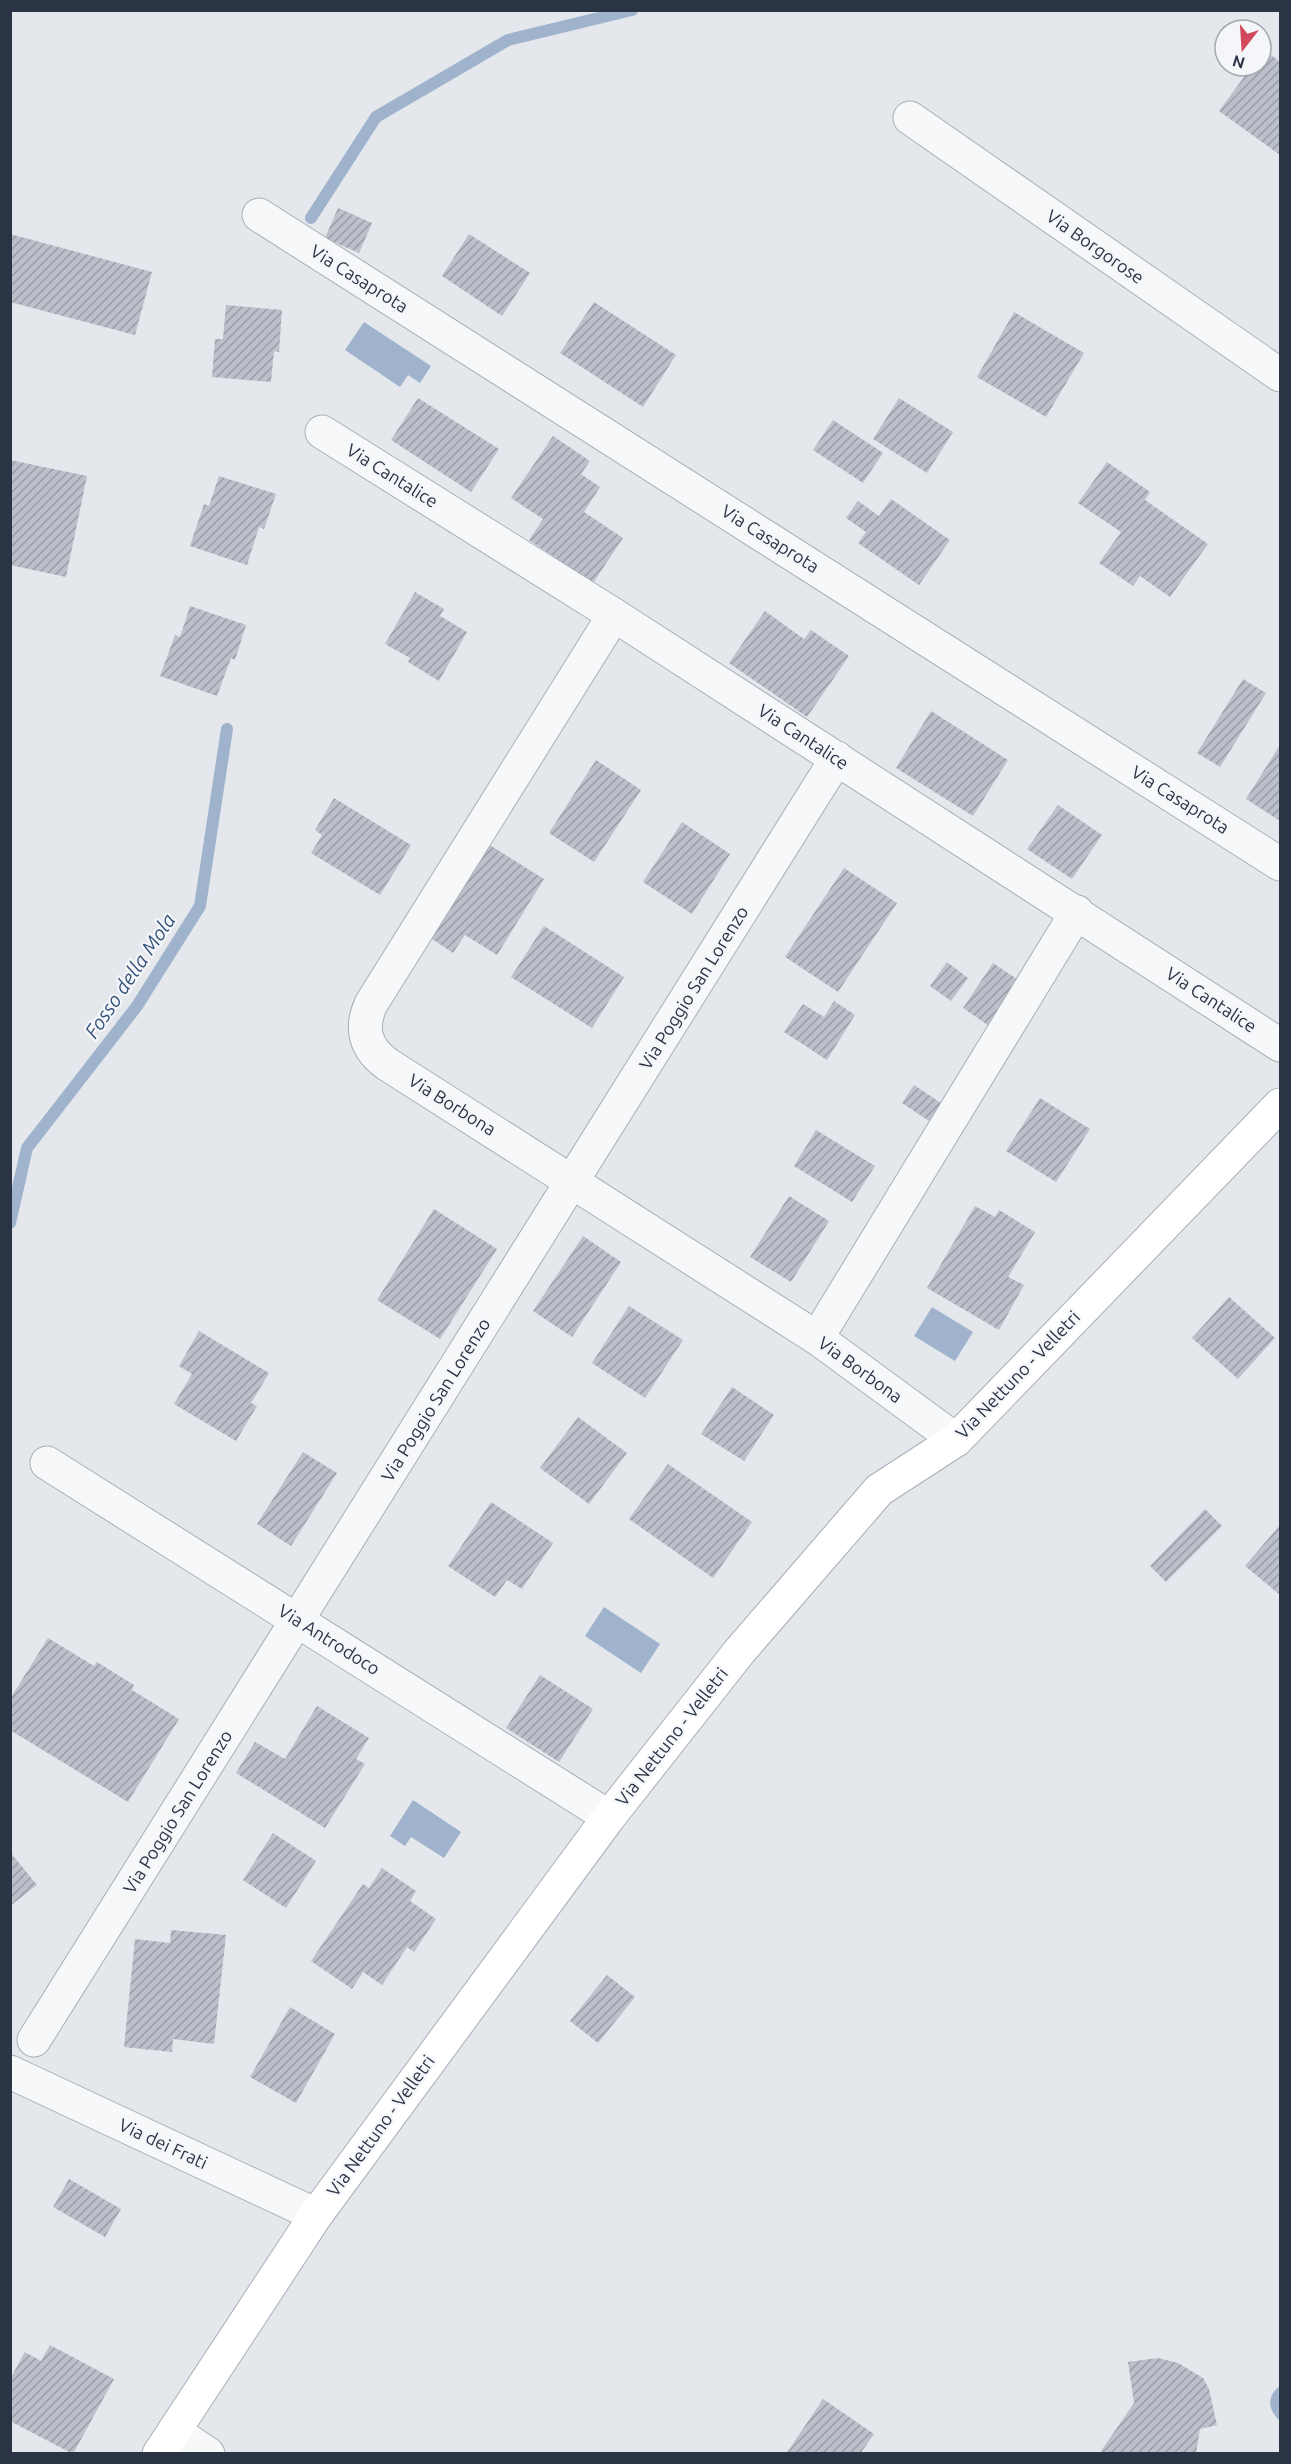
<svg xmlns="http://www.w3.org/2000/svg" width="1291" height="2464" font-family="Ubuntu,sans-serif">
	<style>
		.water { fill: #9fb4cc }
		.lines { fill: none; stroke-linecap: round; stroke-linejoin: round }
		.stream { stroke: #9fb4cc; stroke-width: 12 }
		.building { fill: url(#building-hatch) }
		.street-casing { stroke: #a9aeb7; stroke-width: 35 }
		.secondary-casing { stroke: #a9aeb7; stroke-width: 35 }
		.street { stroke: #f7f8fa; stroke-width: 33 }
		.secondary { stroke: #fff; stroke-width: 33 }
		.labels { text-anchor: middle; stroke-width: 4.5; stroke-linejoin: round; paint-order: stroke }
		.street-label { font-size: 18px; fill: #2b3445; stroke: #f4f6f9 }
		.water-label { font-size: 20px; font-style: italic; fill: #34527a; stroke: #f4f6f9 }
	</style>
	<defs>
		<pattern id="building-hatch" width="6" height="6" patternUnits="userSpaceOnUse" patternTransform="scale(1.5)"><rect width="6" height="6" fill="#bbc0ca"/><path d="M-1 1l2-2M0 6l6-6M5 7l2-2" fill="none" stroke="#989da6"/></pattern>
	</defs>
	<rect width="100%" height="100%" fill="#e4e7ec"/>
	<g class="water">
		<path d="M364 322 431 366 420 383 408 375 400 387 345 350Z"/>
		<path d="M932 1307 973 1332 955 1361 914 1336Z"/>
		<path d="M604 1607 660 1644 641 1673 585 1636Z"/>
		<path d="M413 1800 461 1832 444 1858 411 1837 405 1846 390 1836Z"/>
		<path d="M1280 2386V2421C1268 2410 1266 2396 1280 2386Z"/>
	</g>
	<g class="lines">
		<g class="stream">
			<path d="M311 218 376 117 508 40 632 10"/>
			<path d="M10 1223 27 1148 137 1006 200 906 227 729"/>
		</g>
	</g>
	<g class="building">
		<path d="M1264 49 1280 62V155L1219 111 1252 66H1261V53Z"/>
		<path d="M338 208 372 223 359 253 325 238Z"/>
		<path d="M10 234 152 272 135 335 10 302Z"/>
		<path d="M469 234 530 273 502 316 442 276Z"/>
		<path d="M594 302 676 355 643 407 560 353Z"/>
		<path d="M226 305 282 310 279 352 274 351 271 382 212 377 215 339H223Z"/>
		<path d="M1014 312 1084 353 1046 417 977 377Z"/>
		<path d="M418 398 499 449 471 492 391 440Z"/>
		<path d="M899 398 953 432 927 473 873 439Z"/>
		<path d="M833 420 883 453 863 483 813 450Z"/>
		<path d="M553 436 590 461 581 474 600 487 584 512 623 538 593 583 529 540 543 519 511 498Z"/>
		<path d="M10 460 87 476 66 577 10 565Z"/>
		<path d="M1107 462 1150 492 1145 500 1208 544 1170 597 1140 576 1133 586 1099 563 1121 532 1078 503Z"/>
		<path d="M219 476 276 494 264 529 259 527 247 565 190 546 204 504 209 506Z"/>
		<path d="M891 499 950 540 919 585 858 543 866 532 846 518 858 501 879 516Z"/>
		<path d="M415 592 444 609 440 616 467 632 439 681 408 662 410 658 385 644Z"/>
		<path d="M190 606 246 625 235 660 231 658 217 696 160 676 175 635 180 637Z"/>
		<path d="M765 611 804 639 811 630 849 656 807 717 729 663Z"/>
		<path d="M1243 679 1266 693 1220 767 1197 753Z"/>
		<path d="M931 711 1008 760 973 816 896 768Z"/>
		<path d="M1280 745V821L1246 799Z"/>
		<path d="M596 760 641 790 594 862 549 833Z"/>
		<path d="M334 798 411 845 380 895 311 853 322 835 315 830Z"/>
		<path d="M1058 805 1102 835 1072 879 1027 849Z"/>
		<path d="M682 822 730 854 692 914 643 882Z"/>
		<path d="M488 844 544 879 497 955 465 935 453 953 429 937Z"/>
		<path d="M844 868 897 903 838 992 785 957Z"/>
		<path d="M544 926 624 977 592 1028 511 977Z"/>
		<path d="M947 962 968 978 951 1001 930 986Z"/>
		<path d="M993 963 1023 983 992 1028 963 1008Z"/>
		<path d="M834 1001 855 1015 827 1060 784 1032 803 1004 824 1017Z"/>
		<path d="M914 1085 947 1107 935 1125 902 1103Z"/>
		<path d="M1040 1098 1090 1129 1056 1182 1006 1151Z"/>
		<path d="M816 1130 875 1166 852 1202 794 1166Z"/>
		<path d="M789 1196 829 1221 791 1282 750 1257Z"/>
		<path d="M975 1206 995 1217 999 1210 1035 1232 1008 1277 1024 1285 999 1330 927 1288Z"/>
		<path d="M434 1209 497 1249 440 1339 377 1300Z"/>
		<path d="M583 1236 621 1262 572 1337 533 1311Z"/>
		<path d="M1229 1297 1275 1338 1238 1379 1192 1338Z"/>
		<path d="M629 1306 683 1340 645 1398 592 1363Z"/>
		<path d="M199 1331 269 1373 251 1403 257 1406 236 1441 174 1404 192 1374 179 1366Z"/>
		<path d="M732 1387 774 1415 744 1461 701 1434Z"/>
		<path d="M578 1417 627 1453 589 1504 540 1468Z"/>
		<path d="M303 1452 337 1473 291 1546 257 1524Z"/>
		<path d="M668 1464 752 1522 713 1578 629 1519Z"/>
		<path d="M491 1502 553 1543 522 1589 507 1580 495 1597 448 1566Z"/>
		<path d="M1205 1509 1222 1526 1166 1582 1150 1566Z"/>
		<path d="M1279 1526 1280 1528V1595L1245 1566Z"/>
		<path d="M48 1638 94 1666 97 1662 134 1685 132 1690 179 1719 128 1802 10 1730V1699Z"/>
		<path d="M540 1675 593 1709 559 1762 506 1728Z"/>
		<path d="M317 1706 369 1738 356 1759 365 1764 325 1828 236 1773 255 1742 285 1759Z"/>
		<path d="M273 1833 316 1861 286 1908 243 1880Z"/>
		<path d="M10 1852 37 1885 10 1906Z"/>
		<path d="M382 1868 416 1891 410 1901 436 1919 414 1952 407 1947 382 1985 363 1972 352 1989 311 1961 363 1884 369 1888Z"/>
		<path d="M171 1930 226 1935 214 2044 173 2039 172 2052 124 2047 135 1939 170 1943Z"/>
		<path d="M607 1975 635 1997 598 2043 570 2021Z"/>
		<path d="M290 2007 335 2034 296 2103 250 2077Z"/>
		<path d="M69 2179 121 2209 105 2237 53 2207Z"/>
		<path d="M50 2345 114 2379 73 2454 10 2421V2379L25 2352 41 2361Z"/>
		<path d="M1158 2358 1178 2363 1203 2378 1209 2389 1217 2425 1200 2429 1196 2454H1104L1101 2451 1134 2403 1128 2362Z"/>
		<path d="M823 2399 874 2434 860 2454H786Z"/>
	</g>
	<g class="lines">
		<defs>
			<g id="street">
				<path d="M910 118 1280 375"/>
				<path d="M259 215 1280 864"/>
				<path d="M322 432 614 615 1280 1045"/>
				<path d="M614 615 371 1004C360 1028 365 1048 387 1064L817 1338 956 1440"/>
				<path d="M817 1338 1077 912"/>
				<path d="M47 1463 609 1817"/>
				<path d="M34 2040 837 758"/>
				<path d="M10 2072 316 2215"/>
				<path d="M174 2431 208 2454"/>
			</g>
			<path id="secondary" d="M159 2454 316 2215 609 1817 739 1652 879 1490 956 1440 1280 1105"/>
		</defs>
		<use href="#street" class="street-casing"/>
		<use href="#secondary" class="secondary-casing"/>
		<use href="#street" class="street"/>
		<use href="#secondary" class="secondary"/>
	</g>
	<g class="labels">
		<g class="street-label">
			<text transform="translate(1095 247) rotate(35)" y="6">Via Borgorose</text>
			<text transform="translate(359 279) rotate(32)" y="6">Via Casaprota</text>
			<text transform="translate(392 476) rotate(32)" y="6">Via Cantalice</text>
			<text transform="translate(770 539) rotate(32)" y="6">Via Casaprota</text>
			<text transform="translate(803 737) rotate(33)" y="6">Via Cantalice</text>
			<text transform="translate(1180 800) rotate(32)" y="6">Via Casaprota</text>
			<text transform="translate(694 988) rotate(-58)" y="6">Via Poggio San Lorenzo</text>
			<text transform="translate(1211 1000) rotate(33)" y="6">Via Cantalice</text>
			<text transform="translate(452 1105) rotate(32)" y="6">Via Borbona</text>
			<text transform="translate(860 1370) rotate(36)" y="6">Via Borbona</text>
			<text transform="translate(1018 1375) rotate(-46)" y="6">Via Nettuno - Velletri</text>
			<text transform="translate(436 1400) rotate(-58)" y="6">Via Poggio San Lorenzo</text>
			<text transform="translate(329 1640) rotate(32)" y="6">Via Antrodoco</text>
			<text transform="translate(672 1737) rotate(-52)" y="6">Via Nettuno - Velletri</text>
			<text transform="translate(178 1812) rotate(-58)" y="6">Via Poggio San Lorenzo</text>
			<text transform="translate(381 2126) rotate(-54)" y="6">Via Nettuno - Velletri</text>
			<text transform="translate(163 2144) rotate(25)" y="6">Via dei Frati</text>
		</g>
		<g class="water-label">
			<text transform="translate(130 976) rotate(-56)" y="7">Fosso della Mola</text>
		</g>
	</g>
	<rect width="1291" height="2464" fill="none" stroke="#2b3445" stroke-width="24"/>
	<g transform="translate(1243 48) rotate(197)"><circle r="28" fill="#f4f6f9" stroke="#a4a8b1" stroke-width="1.5"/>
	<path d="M0-4.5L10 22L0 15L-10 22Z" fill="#d1495b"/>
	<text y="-9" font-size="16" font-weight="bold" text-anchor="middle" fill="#2b3445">N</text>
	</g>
</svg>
